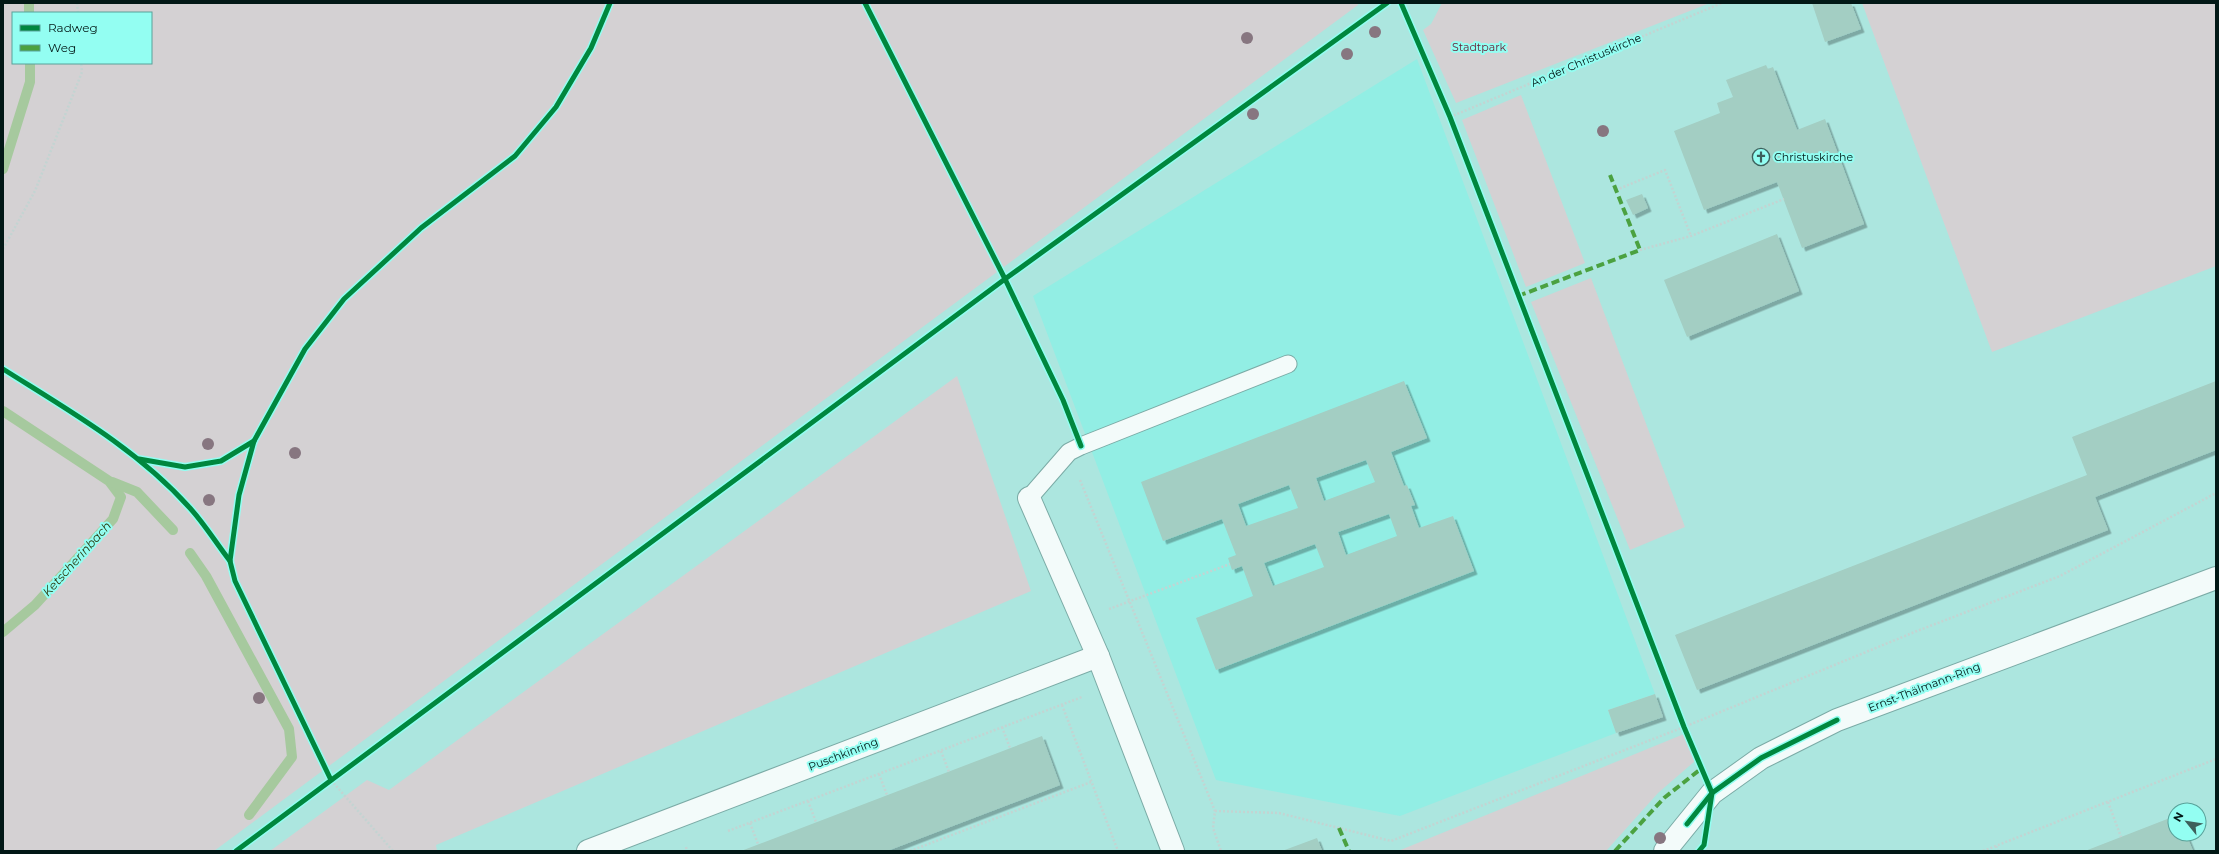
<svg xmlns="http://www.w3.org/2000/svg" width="2219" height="854" font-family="Montserrat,sans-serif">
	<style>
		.built { fill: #92eee4 }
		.green { fill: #d4d1d3; fill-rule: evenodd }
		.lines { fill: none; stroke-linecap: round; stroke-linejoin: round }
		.stream { stroke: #a6c99e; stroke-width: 10 }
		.building { fill: #a3cec3; fill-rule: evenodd; filter: url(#shadow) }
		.lane-casing { stroke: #7baba6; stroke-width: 19 }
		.street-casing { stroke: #7baba6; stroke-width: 24 }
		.path { stroke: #c3d4d2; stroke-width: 2.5; stroke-dasharray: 2 2; stroke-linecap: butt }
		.lane { stroke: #f3fbfa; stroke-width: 17 }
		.street { stroke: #f3fbfa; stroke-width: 22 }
		.quiet { stroke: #4ba140; stroke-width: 4; stroke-dasharray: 8 4; stroke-linecap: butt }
		.cycleway-casing { stroke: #93fef2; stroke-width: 8 }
		.cycleway { stroke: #00873e; stroke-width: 5 }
		.tree { fill: #877680 }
		.labels { text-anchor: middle; stroke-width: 4; stroke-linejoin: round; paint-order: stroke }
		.park-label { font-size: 11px; fill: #681a32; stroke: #93fef2 }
		.street-label { font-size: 11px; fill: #021816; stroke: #93fef2 }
		.poi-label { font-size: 11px; fill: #021816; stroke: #93fef2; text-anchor: start }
		.water-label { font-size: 12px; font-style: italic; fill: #2c3a10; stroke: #93fef2 }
	</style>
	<defs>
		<filter id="shadow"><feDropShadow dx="3.5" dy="3.5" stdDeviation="0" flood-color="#0004"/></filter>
	</defs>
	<rect width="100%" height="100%" fill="#ace6df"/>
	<path class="built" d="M1417 59 1655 694 1608 710 1616 733 1400 816 1216 780 1033 296Z"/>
	<g class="green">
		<path d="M3 3H1358V5L214 851H3ZM13 13H151V63H13Z"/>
		<path d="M1442 3H1710L1456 103 1423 30 1431 24Z"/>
		<path d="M1862 3H2216V266L1992 352Z"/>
		<path d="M1521 95 1585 263 1526 287 1462 120Z"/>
		<path d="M1591 278 1685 527 1630 550 1531 302Z"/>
		<path d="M957 376 1031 591 436 845 437 851H270L367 780 389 790Z"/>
		<path d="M1684 734 1695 761 1658 793 1606 851H1398Z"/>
	</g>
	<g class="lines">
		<g class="stream">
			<path d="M29 3V13"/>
			<path d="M3 169 30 82V63"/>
			<path d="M3 411 109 481 121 497 113 519 35 605 3 632"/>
			<path d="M112 482 137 492 173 530"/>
			<path d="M190 553 206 576 289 729 292 757 249 815"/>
		</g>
	</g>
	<g class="building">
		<path d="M1812 3H1851L1861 29 1825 42Z"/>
		<path d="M1766 65 1768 69 1773 67 1797 130 1825 119 1864 224 1802 248 1777 182 1704 210 1674 131 1720 113 1717 103 1733 97 1726 80Z"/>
		<path d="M1642 194 1648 208 1633 215 1626 200Z"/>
		<path d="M1777 234 1799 291 1687 337 1664 280Z"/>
		<path d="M1404 381 1427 438 1391 452 1404 486 1407 485 1415 505 1411 506 1419 528 1453 516 1474 571 1216 670 1196 618 1253 596 1242 566 1232 570 1228 558 1236 555 1222 519 1163 541 1141 482ZM1366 460 1375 482 1324 501 1316 478ZM1289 485 1298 508 1246 526 1238 504ZM1389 514 1397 536 1346 555 1338 532ZM1315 544 1324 567 1273 586 1264 563Z"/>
		<path d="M2216 381V450L2095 497 2108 530 1697 690 1675 635 2087 475 2072 437Z"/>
		<path d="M1655 694 1663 717 1616 733 1608 710Z"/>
		<path d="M1042 736 1060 785 887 851H741Z"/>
		<path d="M2175 816V834H2186L2193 851H2085Z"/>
		<path d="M1317 838 1322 851H1282Z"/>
	</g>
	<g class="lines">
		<defs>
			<path id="lane" d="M1029 498 1069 452 1081 446 1288 364"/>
			<g id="street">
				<path d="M1029 498 1098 656 1173 851"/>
				<path d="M588 851 1098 656"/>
				<path d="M1665 851 1712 793 1761 758 1837 720 2216 578"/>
			</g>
		</defs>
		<use href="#lane" class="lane-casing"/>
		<use href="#street" class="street-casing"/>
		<g class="path">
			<path d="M77 3 78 13"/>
			<path d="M865 3 1005 279"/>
			<path d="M1450 117 1722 3"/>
			<path d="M1616 190 1665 170 1691 236"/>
			<path d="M3 249 35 191 82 72 81 63"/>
			<path d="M1640 250 1691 236 1784 199"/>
			<path d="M1080 480 1215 811 1213 828 1221 851"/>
			<path d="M1109 609 1230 564"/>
			<path d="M1062 705 1118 851"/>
			<path d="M1002 727 1010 748"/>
			<path d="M941 751 949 772"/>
			<path d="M879 774 887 795"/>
			<path d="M331 780 393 851"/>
			<path d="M808 801 816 822"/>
			<path d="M2108 802 2121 837"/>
			<path d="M1215 811 1279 813 1391 841 1684 727 1917 631 2060 576 2216 493"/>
			<path d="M750 823 758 844"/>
			<path d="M728 831 1082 697"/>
			<path d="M1996 846 1998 851"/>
			<path d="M686 847 687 851"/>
			<path d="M910 851 1091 782"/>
			<path d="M1983 851 2216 759"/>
		</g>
		<use href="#lane" class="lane"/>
		<use href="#street" class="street"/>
		<g class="quiet">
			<path d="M1518 296 1640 250 1610 175"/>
			<path d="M1339 828 1349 851"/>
			<path d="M1615 851 1664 798 1702 768"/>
		</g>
		<defs>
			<g id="cycleway">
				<path d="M865 3 1005 279 1063 400 1081 446"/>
				<path d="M1401 3 1450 117 1684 727 1712 793 1704 845 1699 851"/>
				<path d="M3 369C68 410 137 449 189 507 204 523 216 543 230 561"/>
				<path d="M139 459 185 467 221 461 254 441"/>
				<path d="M331 780 235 581 230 561 239 495 254 441 305 349 344 299 421 228 515 156 556 107 591 48 610 3"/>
				<path d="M1687 824 1712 793 1761 758 1837 720"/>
				<path d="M236 851 1005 279 1387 3"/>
			</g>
		</defs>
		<use href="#cycleway" class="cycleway-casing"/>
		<use href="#cycleway" class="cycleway"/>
	</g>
	<g class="tree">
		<circle cx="1375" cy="32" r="6"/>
		<circle cx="1247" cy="38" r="6"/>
		<circle cx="1347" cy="54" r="6"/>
		<circle cx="1253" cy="114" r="6"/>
		<circle cx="1603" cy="131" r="6"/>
		<circle cx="208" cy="444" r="6"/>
		<circle cx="295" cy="453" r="6"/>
		<circle cx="209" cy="500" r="6"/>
		<circle cx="259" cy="698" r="6"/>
		<circle cx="1660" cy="838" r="6"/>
	</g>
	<defs>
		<symbol id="church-ring" viewBox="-11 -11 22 22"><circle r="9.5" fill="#93fef2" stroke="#3d605c" stroke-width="1.5"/><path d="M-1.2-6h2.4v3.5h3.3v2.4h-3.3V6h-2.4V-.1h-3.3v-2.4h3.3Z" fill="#3d605c"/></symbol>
	</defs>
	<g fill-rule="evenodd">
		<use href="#church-ring" x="1751" y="147" width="20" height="20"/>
	</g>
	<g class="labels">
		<g class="park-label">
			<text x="1479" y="51">Stadtpark</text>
		</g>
		<g class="street-label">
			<text transform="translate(1586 60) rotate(-23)" y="4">An der Christuskirche</text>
			<text transform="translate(1924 687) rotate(-21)" y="4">Ernst-Thälmann-Ring</text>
			<text transform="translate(843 754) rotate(-21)" y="4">Puschkinring</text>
		</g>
		<g class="poi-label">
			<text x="1774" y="161">Christuskirche</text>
		</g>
		<g class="water-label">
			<text transform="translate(77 559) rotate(-48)" y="4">Ketscherinbach</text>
		</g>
	</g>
	<rect width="2219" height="854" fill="none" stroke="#021816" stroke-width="8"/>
	<rect x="12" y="12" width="140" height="52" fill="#93fef2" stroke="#59a29a"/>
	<rect x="20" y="25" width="20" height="6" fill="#00873e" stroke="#59a29a"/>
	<text x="48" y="32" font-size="12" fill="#021816">Radweg</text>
	<rect x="20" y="45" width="20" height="6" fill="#4ba140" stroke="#59a29a"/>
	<text x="48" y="52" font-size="12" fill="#021816">Weg</text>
	<g transform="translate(2187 822) rotate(300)"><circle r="19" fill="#93fef2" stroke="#59a29a"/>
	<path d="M0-3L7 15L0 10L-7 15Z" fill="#3d605c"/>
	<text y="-6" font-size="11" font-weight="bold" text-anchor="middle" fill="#021816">N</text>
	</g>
</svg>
